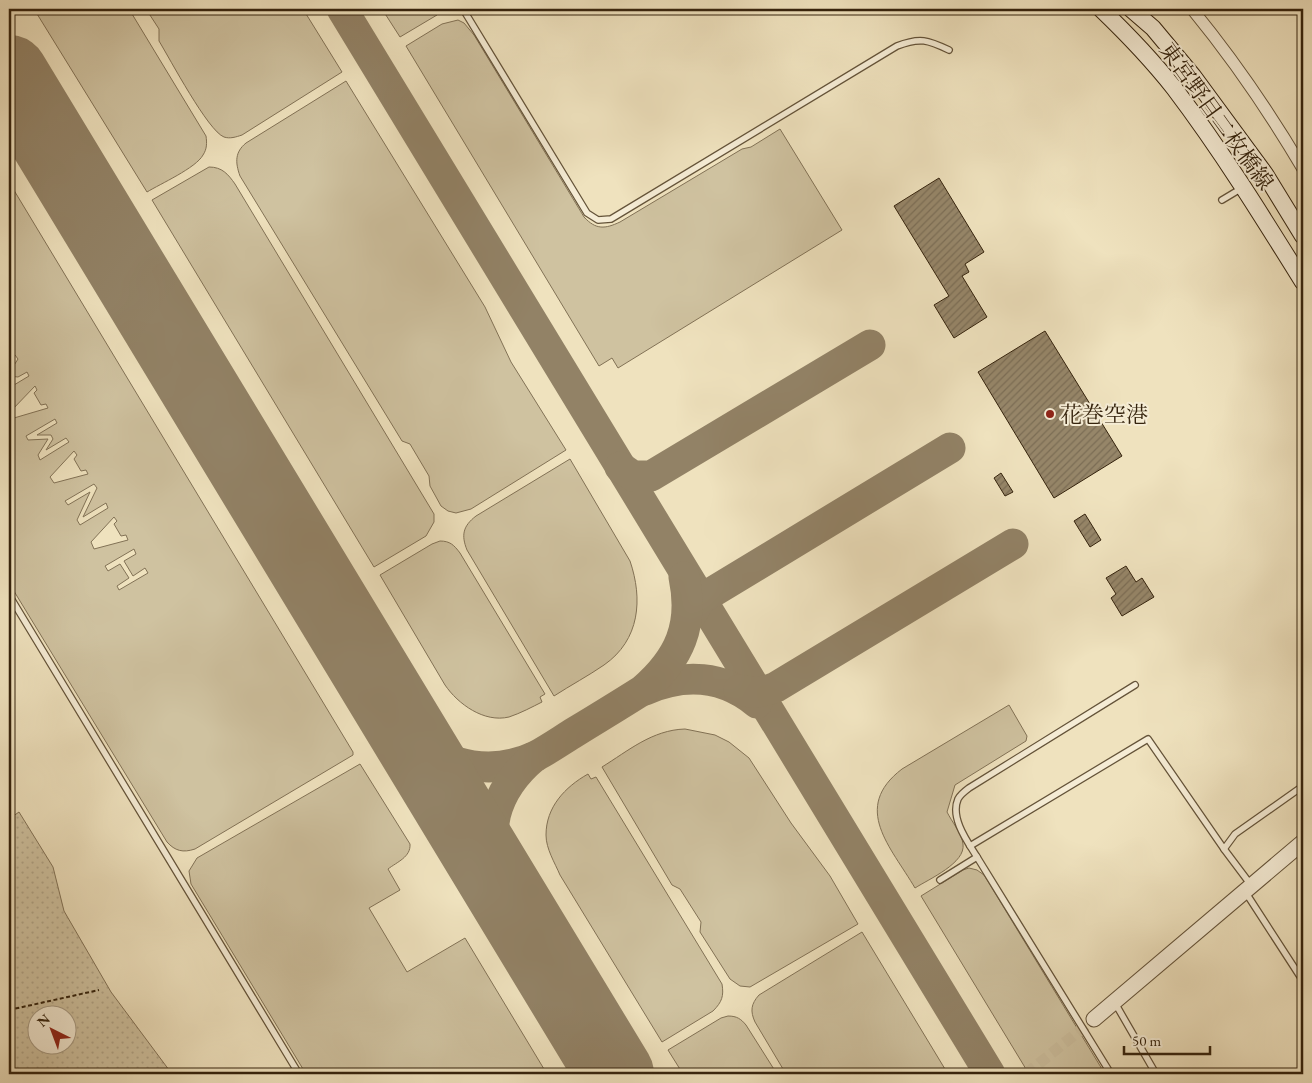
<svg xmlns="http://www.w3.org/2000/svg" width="1312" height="1083" font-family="'EB Garamond','Noto Serif JP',serif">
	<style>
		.grass { fill: #cfc2a0; stroke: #827256; fill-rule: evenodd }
		.park { fill: url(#park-dots); stroke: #827256; fill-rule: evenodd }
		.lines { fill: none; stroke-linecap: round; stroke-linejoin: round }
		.taxiway { stroke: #928266; stroke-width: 31 }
		.runway { stroke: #928266; stroke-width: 78 }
		.building { fill: url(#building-hatch); stroke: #35230d }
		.minor-tunnel { stroke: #cabc9b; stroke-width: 11; stroke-dasharray: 11 5.5; stroke-linecap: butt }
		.service-casing { stroke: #645339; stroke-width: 8 }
		.minor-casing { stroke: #645339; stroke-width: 13 }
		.tertiary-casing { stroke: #645339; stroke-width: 17 }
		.secondary-casing { stroke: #35230d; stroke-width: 18 }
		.path { stroke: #35230d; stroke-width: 2; stroke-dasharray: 4 2.5; stroke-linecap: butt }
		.service { stroke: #f5ecd5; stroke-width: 5.5 }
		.minor { stroke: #f5ecd5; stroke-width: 11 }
		.tertiary { stroke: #f5ecd5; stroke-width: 15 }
		.secondary { stroke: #f5ecd5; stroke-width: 16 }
		.poi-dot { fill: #8f2418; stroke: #f5ecd5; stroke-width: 2 }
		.labels { text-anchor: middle; stroke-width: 4; stroke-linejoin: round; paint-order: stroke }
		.street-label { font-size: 22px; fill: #35230d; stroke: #f5ecd5 }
		.poi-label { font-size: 22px; fill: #35230d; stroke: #f5ecd5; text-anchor: start }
	</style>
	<defs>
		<pattern id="park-dots" width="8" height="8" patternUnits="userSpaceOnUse" patternTransform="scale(1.25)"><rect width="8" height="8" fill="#cfc2a0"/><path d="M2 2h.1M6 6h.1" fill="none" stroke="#b2a689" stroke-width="1.8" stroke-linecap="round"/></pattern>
		<pattern id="building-hatch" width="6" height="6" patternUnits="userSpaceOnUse" patternTransform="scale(1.25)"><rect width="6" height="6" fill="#968669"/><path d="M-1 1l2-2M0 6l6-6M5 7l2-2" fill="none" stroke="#7b6d55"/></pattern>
	</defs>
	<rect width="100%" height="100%" fill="#efe2be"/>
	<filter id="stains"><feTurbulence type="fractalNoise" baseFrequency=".004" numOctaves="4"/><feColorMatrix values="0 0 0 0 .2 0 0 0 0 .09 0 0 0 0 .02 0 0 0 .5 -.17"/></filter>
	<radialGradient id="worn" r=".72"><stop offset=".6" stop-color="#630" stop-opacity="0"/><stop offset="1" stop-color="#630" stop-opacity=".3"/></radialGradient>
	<g class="grass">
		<path d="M34 9H129L206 136C207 143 207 149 203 155 196 168 160 184 147 192Z"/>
		<path d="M146 9H303L342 72 242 135C236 137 230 139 224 137 208 131 170 59 159 41V29Z"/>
		<path d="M382 9H443L437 15 400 37Z"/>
		<path d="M458 20 464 23 474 35 584 217C596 230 605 229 620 222L742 149 751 147 780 129 842 230 618 368 612 358 599 366 406 46 442 24Z"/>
		<path d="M346 81 485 307 511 362 566 450 471 509 456 513 448 511 441 506 430 486 429 476 410 444 402 441 240 176C235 162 235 152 246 143Z"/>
		<path d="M209 167C222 167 228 174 235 184L434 514V522L426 536 374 567 152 200Z"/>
		<path d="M9 182 353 752V755L195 849C183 853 175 851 167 842L9 583V388L29 376 27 372 18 377 9 376V373L18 359 15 355 9 364ZM35 386 37 390 34 393 41 405 46 404 48 408 14 418 11 411ZM55 419 57 423 37 435H51L53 439 46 450 66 438 69 442 40 460 38 455 48 439 28 440 26 436ZM74 451 77 455 74 459 81 471 86 470 88 474 54 483 50 477ZM94 484 97 488 83 517 106 503 108 508 80 525 77 520 90 492 68 505 65 501ZM114 517 117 521 114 524 121 536 126 535 128 540 94 549 91 542ZM134 549 136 554 124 561 133 576 145 568 148 573 119 590 117 586 129 578 120 564 108 571 105 566Z"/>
		<path d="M570 459 630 561C643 599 640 640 604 665 588 676 571 685 554 696L467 550C461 535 463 526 476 516Z"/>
		<path d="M440 541C450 541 454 545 460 553L545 694 540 697 542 702C532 707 521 713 509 717 484 723 458 704 445 685L380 575 432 544Z"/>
		<path d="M1009 705 1027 736 1026 741 955 785 947 812C952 822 962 834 963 844 966 863 929 879 915 888 891 847 851 808 902 769Z"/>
		<path d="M685 729 715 735 729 742 749 758 791 823 830 876 858 924 750 987 740 986 730 979 700 932 701 922 680 889 672 885 602 767C628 751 652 730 685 729Z"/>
		<path d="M360 764 410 844C411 857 397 862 388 869L400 890 369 908 407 972 465 938 547 1074H306L191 884 189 871 197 858Z"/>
		<path d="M588 774 591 779 596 777 722 984C724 996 722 1002 713 1011L662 1042 560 875C555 863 546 849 546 835 546 807 565 787 588 774Z"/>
		<path d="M969 868 977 870 984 875 1105 1074H1029L921 896 963 870Z"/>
		<path d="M862 932 948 1074H786L755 1022C750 1011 751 1004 759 995Z"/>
		<path d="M728 1016C737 1016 741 1019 746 1025L777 1074H683L668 1050 721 1018Z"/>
	</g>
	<path class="park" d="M19 812 53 867 64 911 111 992 172 1074H9V819ZM38 1016H68V1046H38Z"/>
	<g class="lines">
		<g class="taxiway">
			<path d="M342 9 990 1074"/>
			<path d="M620 467 633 476H651L870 345"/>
			<path d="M690 616 701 599 950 448"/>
			<path d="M645 690C684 673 723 675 757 703"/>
			<path d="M739 690C753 693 763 693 776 687L1013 544"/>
			<path d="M400 721C405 727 410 733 415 738 447 769 496 775 536 756 549 749 562 740 575 732 598 718 621 704 643 690 680 658 694 625 684 577"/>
			<path d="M499 884C485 833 492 792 534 757"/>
		</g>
		<path class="runway" d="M9 74 615 1074"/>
	</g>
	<g class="building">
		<path d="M939 178 984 252 965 264 969 272 962 276 987 317 954 338 934 305 949 296 894 206Z"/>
		<path d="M1045 331 1122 456 1054 498 978 372Z"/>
		<path d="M1001 473 1013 492 1005 496 994 478Z"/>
		<path d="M1085 514 1101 540 1090 547 1074 521Z"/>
		<path d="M1126 566 1136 582 1142 578 1154 597 1122 616 1111 598 1116 594 1106 578Z"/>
	</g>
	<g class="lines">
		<path class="minor-tunnel" d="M1026 1074 1094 1019"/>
		<defs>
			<g id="service">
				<path d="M463 9 587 213 598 220 611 219 897 46C920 37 928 40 949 50"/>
				<path d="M1222 200 1242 188"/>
				<path d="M9 595 299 1074"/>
				<path d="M970 846 1148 739 1224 849 1235 834 1303 786"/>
				<path d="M1224 849 1251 885"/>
				<path d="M940 880 977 857"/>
				<path d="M1246 893 1303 981"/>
				<path d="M1115 1003 1156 1074"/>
				<path d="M1111 1074 977 857C967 841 950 818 958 799 960 795 965 791 969 788L1135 685"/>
			</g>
			<path id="minor" d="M1192 9C1233 59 1270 113 1303 169"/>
			<path id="tertiary" d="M1094 1019 1303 842"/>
			<g id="secondary">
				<path d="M1101 9C1127 34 1152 60 1174 88 1221 150 1262 216 1303 282"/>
				<path d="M1131 9 1153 28 1193 76 1265 174 1303 236"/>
			</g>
		</defs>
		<use href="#service" class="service-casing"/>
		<use href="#minor" class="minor-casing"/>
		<use href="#tertiary" class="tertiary-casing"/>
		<use href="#secondary" class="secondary-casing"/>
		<path class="path" d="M9 1010 99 990"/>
		<use href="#service" class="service"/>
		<use href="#minor" class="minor"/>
		<use href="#tertiary" class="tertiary"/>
		<use href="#secondary" class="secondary"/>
	</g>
	<circle class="poi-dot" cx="1050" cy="414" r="5"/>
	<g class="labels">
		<g class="street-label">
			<text transform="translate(1217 116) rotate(54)" y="8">東宮野目二枚橋線</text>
		</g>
		<g class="poi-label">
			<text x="1060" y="422">花巻空港</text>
		</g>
	</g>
	<rect width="1312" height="1083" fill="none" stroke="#efe2be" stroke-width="30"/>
	<rect x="10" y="10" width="1292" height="1063" fill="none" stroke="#35230d" stroke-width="2.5"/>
	<rect x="15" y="15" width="1282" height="1053" fill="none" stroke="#35230d"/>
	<g transform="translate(52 1030) rotate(318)"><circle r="24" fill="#f5ecd5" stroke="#a89c85"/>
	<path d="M0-4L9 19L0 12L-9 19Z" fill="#8f2418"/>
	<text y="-8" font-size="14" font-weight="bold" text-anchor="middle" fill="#35230d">N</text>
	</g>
	<path d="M1124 1046v8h86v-8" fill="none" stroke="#35230d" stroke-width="2.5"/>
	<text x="1132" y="1046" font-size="15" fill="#35230d" stroke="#f5ecd5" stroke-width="4" paint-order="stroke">50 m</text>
	<rect width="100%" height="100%" filter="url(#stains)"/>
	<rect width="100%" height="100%" fill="url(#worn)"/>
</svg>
